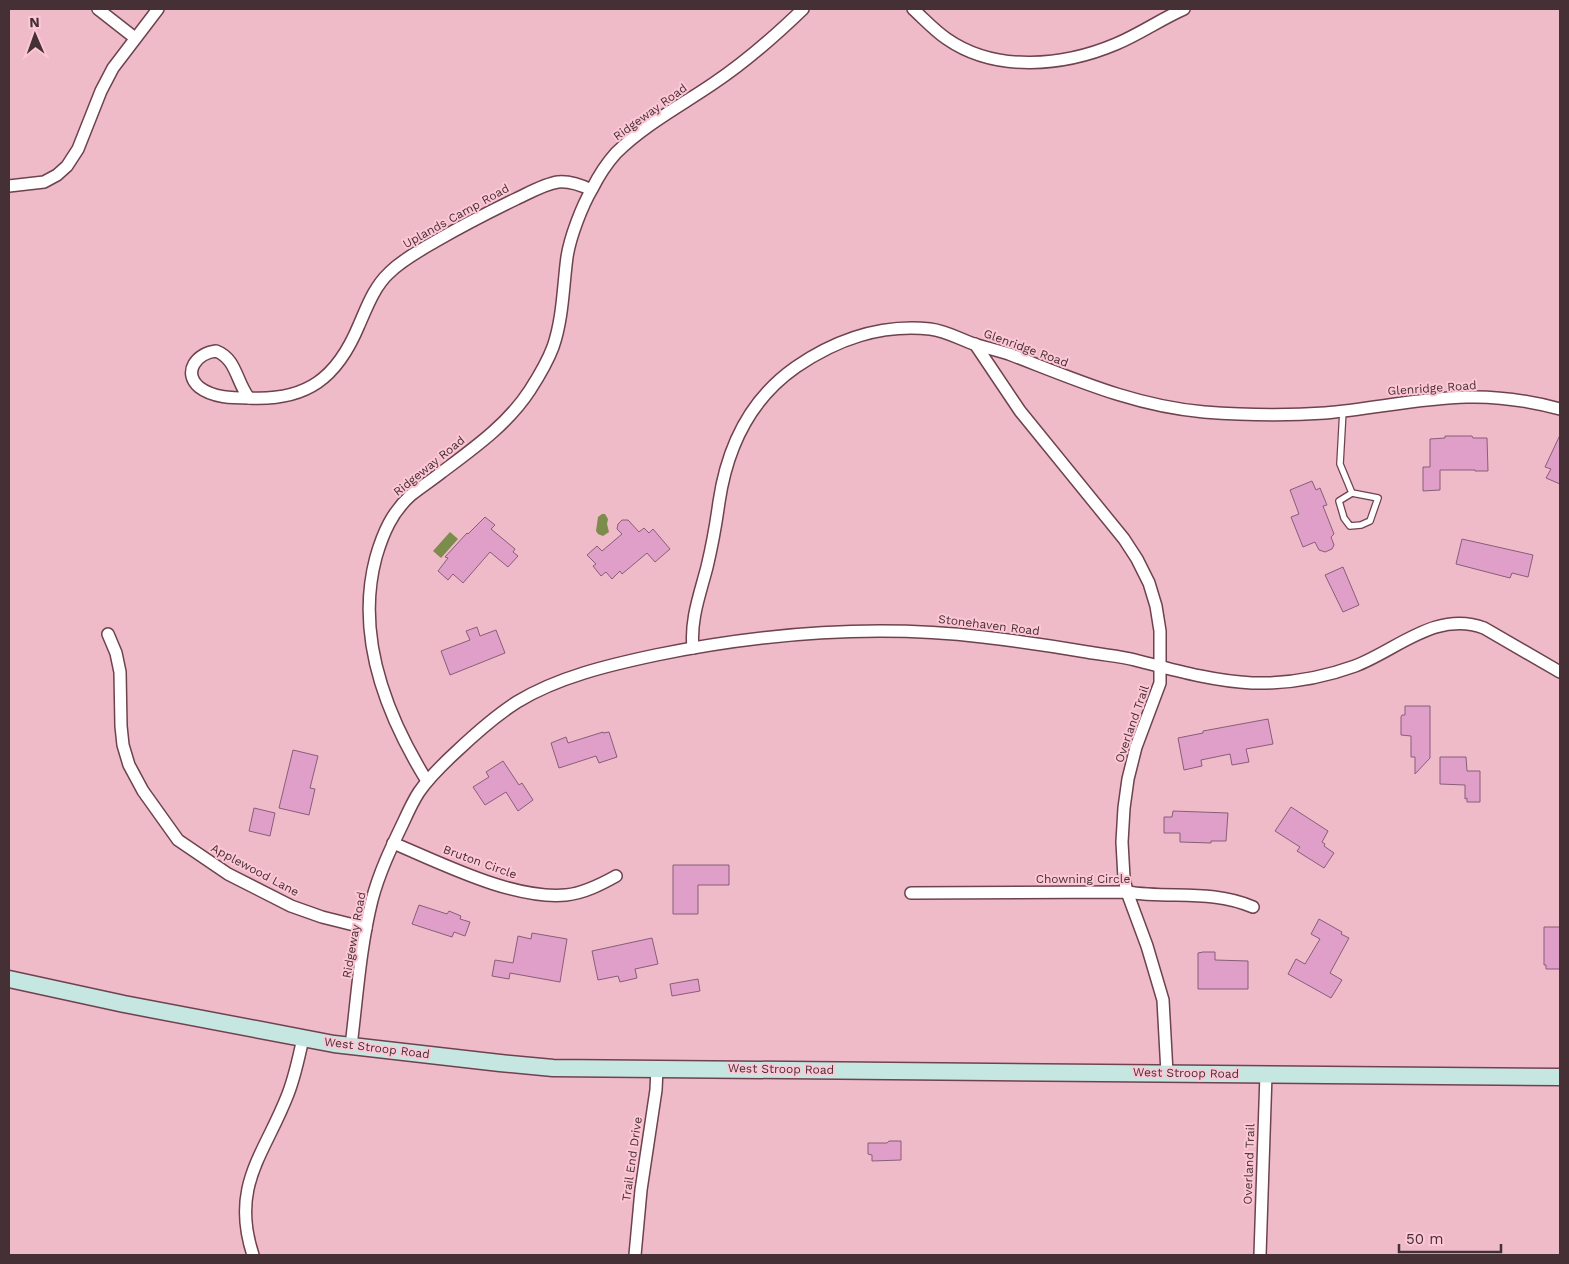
<svg xmlns="http://www.w3.org/2000/svg" width="1569" height="1264" font-family="'Work Sans',sans-serif">
	<style>
		.water { fill: #7b8c4b }
		.building { fill: #e09fc8; stroke: #875e78 }
		.lines { fill: none; stroke-linecap: round; stroke-linejoin: round }
		.service-casing { stroke: #6e424f; stroke-width: 8 }
		.minor-casing { stroke: #6e424f; stroke-width: 14 }
		.secondary-casing { stroke: #6e424f; stroke-width: 19 }
		.service { stroke: #fff; stroke-width: 5.5 }
		.minor { stroke: #fff; stroke-width: 11 }
		.secondary { stroke: #c6e6e1; stroke-width: 16 }
		.labels { text-anchor: middle; stroke-width: 4; stroke-linejoin: round; paint-order: stroke }
		.street-label { font-size: 12px; fill: #453036; stroke: #fdc7d5 }
	</style>
	<rect width="100%" height="100%" fill="#f0bbc8"/>
	<g class="water">
		<path d="M602 514H605L608 519 607 524 609 532 603 536 598 534 596 531 598 517Z"/>
		<path d="M450 532 458 539 441 558 433 551Z"/>
	</g>
	<g class="building">
		<path d="M1560 435V484L1546 478 1551 469 1545 467Z"/>
		<path d="M1445 436H1472L1473 438H1487L1488 471H1475V470H1440V490L1423 491V467H1430V439L1445 438Z"/>
		<path d="M1312 481 1316 490 1320 488 1327 505 1323 506 1334 534 1331 537 1334 545 1332 549 1325 552 1319 550 1315 542 1303 547 1291 517 1299 514 1290 490Z"/>
		<path d="M485 517 495 525 491 529 515 549 513 552 518 556 508 567 490 552 463 583 453 574 448 580 438 571 448 558 445 557 467 533 468 534Z"/>
		<path d="M622 520H628L639 532 644 528 649 533 653 529 670 549 655 562 647 553 622 574 620 571 612 579 606 572 601 576 593 566 596 564 587 555 597 546 602 551 622 534 617 529 618 524Z"/>
		<path d="M1462 539 1533 555 1528 577 1512 573 1510 578 1456 564Z"/>
		<path d="M1343 567 1359 605 1343 612 1325 575Z"/>
		<path d="M477 627 480 636 496 630 505 653 450 675 441 651 470 640 466 631Z"/>
		<path d="M1405 706H1430V758L1415 774V757H1411V736L1401 735V717L1402 715H1405Z"/>
		<path d="M1268 719 1273 744 1246 749 1249 762 1232 765 1230 754 1201 760 1202 766 1184 770 1178 738 1203 733V731Z"/>
		<path d="M603 732V733L609 732 617 757 599 763 596 756 559 768 551 743 566 737 568 743Z"/>
		<path d="M293 750 318 756 310 788 315 789 309 815 279 808Z"/>
		<path d="M1440 757H1466L1467 771H1480V802H1467V798L1465 799V785L1440 784Z"/>
		<path d="M503 761 519 785 522 783 533 800 518 811 506 792 485 805 473 787 489 777 486 772Z"/>
		<path d="M1291 807 1328 831 1322 842 1325 844 1324 846 1334 853 1324 868 1297 851 1300 847 1275 831Z"/>
		<path d="M254 808 275 813 270 836 249 831Z"/>
		<path d="M1173 811 1228 813 1226 841H1211V843L1180 842V833H1164V817H1172Z"/>
		<path d="M673 865H729V885H698V914H673Z"/>
		<path d="M419 905 447 914 449 911 461 916 460 919 470 922 465 936 454 932 452 937 412 924Z"/>
		<path d="M1319 919 1342 932 1341 934 1349 938 1330 973 1342 980 1331 998 1288 974 1296 959 1305 964 1320 939 1311 934Z"/>
		<path d="M1544 927H1560V969H1546V965H1544Z"/>
		<path d="M532 933 567 939 560 982 510 973 509 979 492 976 495 960 513 963 518 936 531 939Z"/>
		<path d="M652 938 658 964 635 969 637 978 620 982 618 976 598 980 592 951Z"/>
		<path d="M1203 952H1215V960L1248 961V989H1198V953Z"/>
		<path d="M698 979 700 991 672 996 670 984Z"/>
		<path d="M889 1141H901V1160L872 1161V1155L868 1154V1143H887Z"/>
	</g>
	<g class="lines">
		<defs>
			<path id="service" d="M1343 410 1340 464 1352 493 1339 501 1344 518 1350 526 1361 525 1370 521 1378 498 1352 493"/>
			<g id="minor">
				<path d="M98 9 135 38"/>
				<path d="M913 9C924 19 935 31 947 39 996 73 1064 66 1116 44 1140 34 1161 19 1184 9"/>
				<path d="M9 186 44 182 57 175 67 166 78 149 101 91 113 68 158 9"/>
				<path d="M975 344 1020 411 1124 539 1137 559 1149 583 1156 606 1160 631V683L1136 747 1128 779 1124 808 1122 842 1124 878 1127 892 1147 946 1163 1000 1167 1073"/>
				<path d="M216 351C237 359 236 382 249 398 233 398 213 398 199 387 182 372 197 353 216 351Z"/>
				<path d="M249 398C307 401 337 378 359 325 367 307 374 287 389 273 402 260 419 251 436 241 462 226 489 212 516 199 529 193 544 184 558 182 570 181 581 185 591 190"/>
				<path d="M108 634 116 653 120 672 121 726 123 745 129 765 143 791 178 840 228 874 291 906 322 917 366 928"/>
				<path d="M693 648C690 620 700 594 707 567 712 546 716 524 719 502 727 448 750 399 796 367 837 339 880 324 930 329 947 331 961 340 977 345 988 348 999 351 1009 354 1074 379 1134 406 1204 412 1244 415 1284 416 1325 413 1373 409 1419 398 1467 397 1499 396 1530 401 1560 409"/>
				<path d="M427 781C386 715 355 635 376 557 383 533 392 512 411 495 421 487 432 480 442 472 474 448 508 424 530 390 539 376 547 363 553 347 563 318 563 287 567 257 570 237 582 206 592 189 598 177 607 163 616 153 644 125 682 105 714 83 747 61 775 36 803 9"/>
				<path d="M393 843C441 863 513 900 566 895 584 893 600 885 616 876"/>
				<path d="M911 893 1127 892C1171 899 1211 889 1253 907"/>
				<path d="M351 1046C357 998 360 948 372 900 379 873 391 848 403 823 408 812 413 801 419 792 430 776 444 763 457 751 476 733 495 716 517 702 558 677 609 665 656 655 764 633 873 624 983 637 1018 641 1052 646 1087 652 1103 655 1120 656 1135 660 1174 670 1212 681 1252 683 1287 684 1322 678 1355 666 1397 650 1436 610 1484 628L1560 672"/>
				<path d="M253 1255C230 1185 265 1154 288 1094 295 1076 299 1057 303 1038"/>
				<path d="M635 1255 641 1190 656 1090 657 1068"/>
				<path d="M1260 1255 1266 1074"/>
			</g>
			<path id="secondary" d="M9 979 124 1004 334 1044 500 1063 553 1068 1560 1077"/>
		</defs>
		<use href="#service" class="service-casing"/>
		<use href="#minor" class="minor-casing"/>
		<use href="#secondary" class="secondary-casing"/>
		<use href="#service" class="service"/>
		<use href="#minor" class="minor"/>
		<use href="#secondary" class="secondary"/>
	</g>
	<g class="labels">
		<g class="street-label">
			<text transform="translate(650 112) rotate(-36)" y="4">Ridgeway Road</text>
			<text transform="translate(456 216) rotate(-29)" y="4">Uplands Camp Road</text>
			<text transform="translate(1026 348) rotate(20)" y="4">Glenridge Road</text>
			<text transform="translate(1432 388) rotate(-4)" y="4">Glenridge Road</text>
			<text transform="translate(429 466) rotate(-39)" y="4">Ridgeway Road</text>
			<text transform="translate(989 625) rotate(7)" y="4">Stonehaven Road</text>
			<text transform="translate(1132 724) rotate(-71)" y="4">Overland Trail</text>
			<text transform="translate(480 862) rotate(20)" y="4">Bruton Circle</text>
			<text transform="translate(255 870) rotate(28)" y="4">Applewood Lane</text>
			<text x="1083" y="883">Chowning Circle</text>
			<text transform="translate(354 935) rotate(-80)" y="4">Ridgeway Road</text>
			<text transform="translate(377 1048) rotate(7)" y="4">West Stroop Road</text>
			<text transform="translate(781 1069) rotate(1)" y="4">West Stroop Road</text>
			<text transform="translate(1186 1073) rotate(1)" y="4">West Stroop Road</text>
			<text transform="translate(632 1159) rotate(-82)" y="4">Trail End Drive</text>
			<text transform="translate(1249 1164) rotate(-88)" y="4">Overland Trail</text>
		</g>
	</g>
	<rect width="1569" height="1264" fill="none" stroke="#453036" stroke-width="20"/>
	<g transform="translate(35 35) rotate(358)" stroke="#fdc7d5" stroke-width="4" paint-order="stroke">
	<path d="M0-4L9 19L0 12L-9 19Z" fill="#453036"/>
	<text y="-8" font-size="14" font-weight="bold" text-anchor="middle" fill="#453036">N</text>
	</g>
	<path d="M1399 1244v8h102v-8" fill="none" stroke="#453036" stroke-width="2.5"/>
	<text x="1406" y="1244" font-size="15" fill="#453036" stroke="#fdc7d5" stroke-width="4" paint-order="stroke">50 m</text>
</svg>
